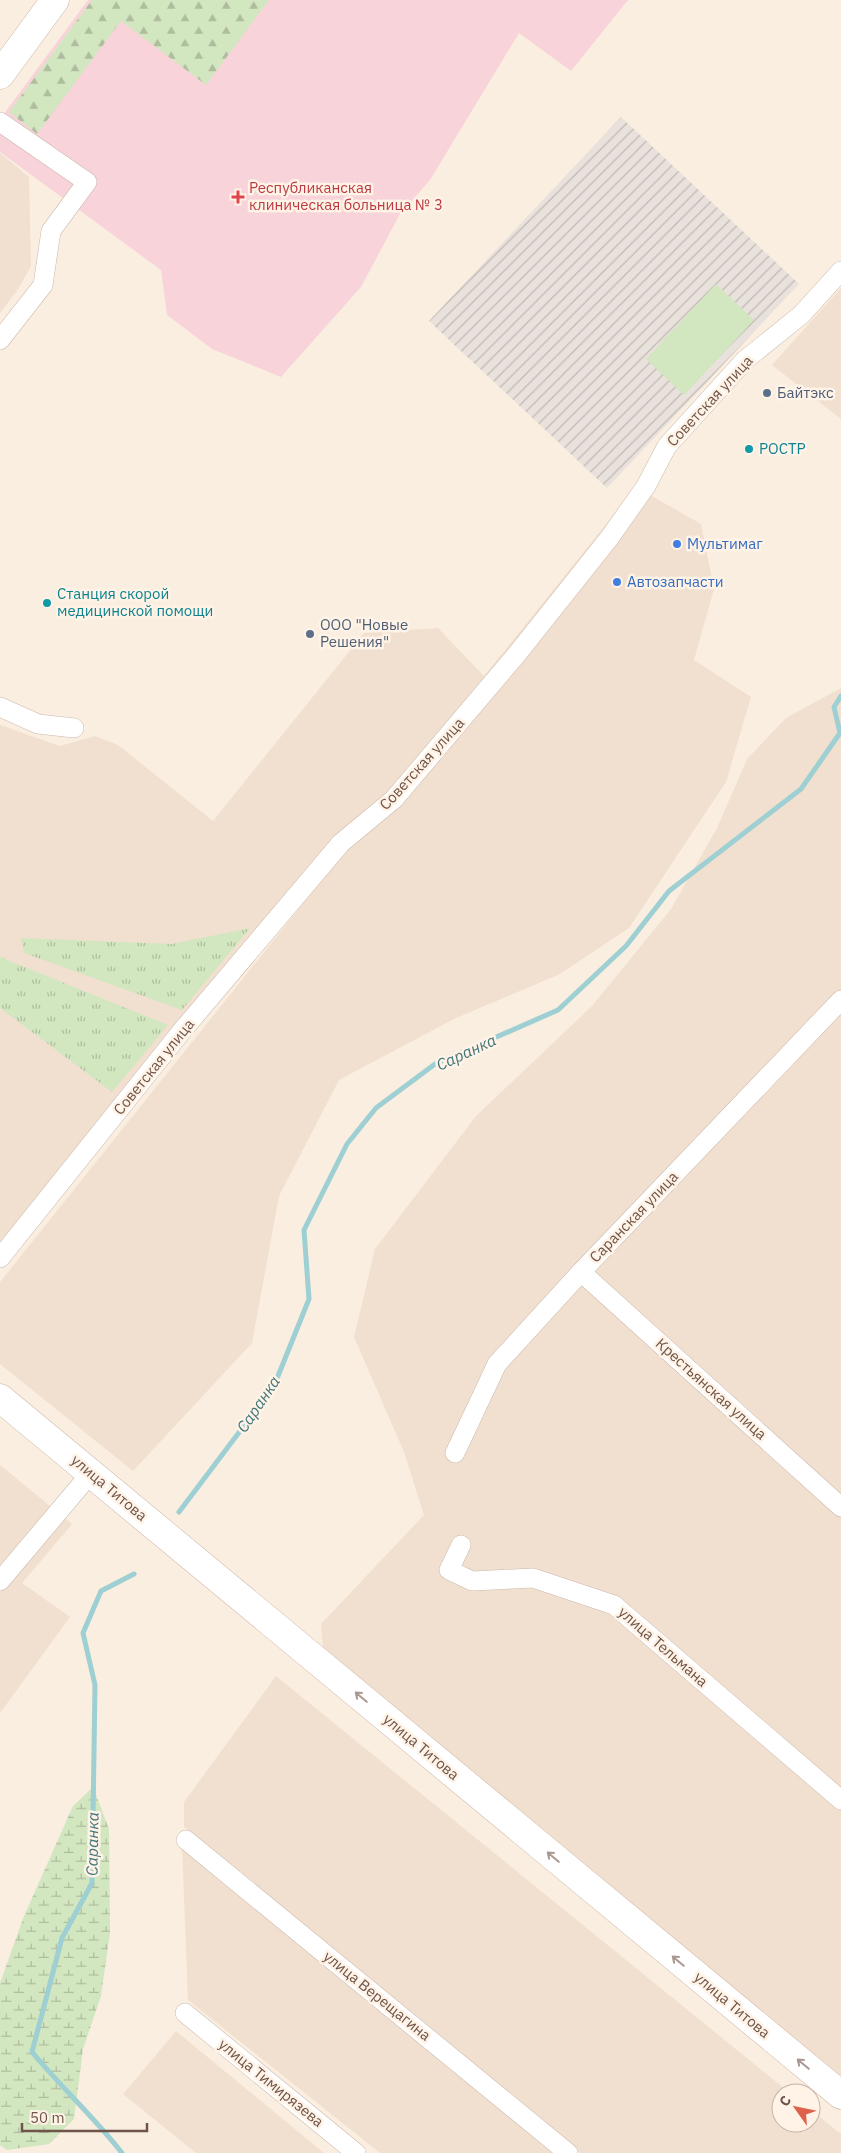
<svg xmlns="http://www.w3.org/2000/svg" width="841" height="2153" font-family="'IBM Plex Sans',sans-serif">
	<style>
		.residential { fill: #f1e0cf }
		.industrial { fill: url(#industrial-furrows) }
		.medical { fill: #f8d4da }
		.grass { fill: url(#grass-tufts) }
		.forest { fill: url(#forest-firs) }
		.wetland { fill: url(#wetland-marsh) }
		.pitch { fill: #d2e6c0 }
		.lines { fill: none; stroke-linecap: round; stroke-linejoin: round }
		.stream { stroke: #9dcfd3; stroke-width: 5 }
		.street-casing { stroke: #ccb8ab; stroke-width: 20 }
		.secondary-casing { stroke: #cfb7a8; stroke-width: 29 }
		.street { stroke: #fff; stroke-width: 19 }
		.secondary { stroke: #fff; stroke-width: 28 }
		.oneway { stroke: #a99892 }
		.health-dot { fill: #e0444e; stroke: #fef3e6; stroke-width: 2 }
		.service-dot { fill: #5c6f8a; stroke: #fef3e6; stroke-width: 2 }
		.culture-dot { fill: #0f9aa8; stroke: #fef3e6; stroke-width: 2 }
		.shop-dot { fill: #3f7fe0; stroke: #fef3e6; stroke-width: 2 }
		.labels { text-anchor: middle; stroke-width: 5; stroke-linejoin: round; paint-order: stroke }
		.health-label { font-size: 15px; fill: #be3a42; stroke: #fef3e6; text-anchor: start }
		.service-label { font-size: 15px; fill: #4e5e75; stroke: #fef3e6; text-anchor: start }
		.street-label { font-size: 15px; fill: #6f5449; stroke: #fef3e6 }
		.culture-label { font-size: 15px; fill: #0d838f; stroke: #fef3e6; text-anchor: start }
		.shop-label { font-size: 15px; fill: #366cbe; stroke: #fef3e6; text-anchor: start }
		.water-label { font-size: 16px; font-style: italic; fill: #42767b; stroke: #fef3e6 }
	</style>
	<defs>
		<pattern id="industrial-furrows" width="10" height="10" patternUnits="userSpaceOnUse" patternTransform="scale(1.25)"><rect width="10" height="10" fill="#e9e1dc"/><path d="M-1 1l2-2M0 10L10 0M9 11l2-2" fill="none" stroke="#c1b9b4"/></pattern>
		<pattern id="grass-tufts" width="24" height="20" patternUnits="userSpaceOnUse" patternTransform="scale(1.25)"><rect width="24" height="20" fill="#d2e6c0"/><path d="M3 7l-1-3M5 7V3M7 7l1-3M15 17l-1-3M17 17v-4M19 17l1-3" fill="none" stroke="#afbd9e"/></pattern>
		<pattern id="forest-firs" width="22" height="20" patternUnits="userSpaceOnUse" patternTransform="scale(1.25)"><rect width="22" height="20" fill="#d2e6c0"/><path d="M5 1l3.5 6h-7zM16 11l3.5 6h-7z" fill="#afbd9e"/></pattern>
		<pattern id="wetland-marsh" width="20" height="14" patternUnits="userSpaceOnUse" patternTransform="scale(1.25)"><rect width="20" height="14" fill="#d2e6c0"/><path d="M1 5h8M5 5V1M11 12h8M15 12V8" fill="none" stroke="#afbd9e"/></pattern>
	</defs>
	<rect width="100%" height="100%" fill="#faeee0"/>
	<g class="residential">
		<path d="M0 153 29 177 31 266 18 289 0 313Z"/>
		<path d="M841 288V419L772 365Z"/>
		<path d="M636 487 701 524 714 589 694 660 751 697 726 782 629 928 560 974 454 1019 339 1080 279 1196 252 1343 133 1471 0 1364V1282L366 825 286 898 0 1242V725L60 746 95 736 118 745 213 821 364 633 438 628 484 676Z"/>
		<path d="M841 688V2080L323 1650 321 1624 424 1515 404 1452 354 1337 375 1249 476 1116 592 1006 671 909 717 828 747 759 786 718Z"/>
		<path d="M0 1465 72 1524 22 1583 70 1617 0 1713Z"/>
		<path d="M276 1676 790 2093H781V2123H811V2110L841 2134V2153H580L184 1827V1802Z"/>
		<path d="M182 1844 561 2153H380L188 2000Z"/>
		<path d="M176 2031 324 2153H196L123 2094Z"/>
	</g>
	<path class="industrial" d="M621 117 799 284 607 488 429 321Z"/>
	<path class="medical" d="M88 0H628L571 71 519 33 430 180 400 214 361 287 281 377 212 349 167 315 161 270 0 152V119Z"/>
	<g class="grass">
		<path d="M250 928 182 1010 24 953 21 938 172 944Z"/>
		<path d="M0 957 168 1025 112 1092 0 1008Z"/>
	</g>
	<path class="forest" d="M92 0H269L206 85 121 21 37 134 9 112Z"/>
	<path class="wetland" d="M93 1787 109 1829 110 1933 101 1996 83 2049 74 2119 49 2144 7 2150 0 2145V1983L24 1916 73 1806Z"/>
	<path class="pitch" d="M716 284 754 320 684 395 646 359Z"/>
	<g class="lines">
		<g class="stream">
			<path d="M179 1512 274 1386 309 1299 304 1230 347 1144 376 1108 435 1064 558 1010 626 946 669 891 801 789 840 733 834 707 841 696"/>
			<path d="M122 2153C94 2117 61 2087 32 2052L62 1938 92 1883 95 1685 83 1633 101 1591 134 1574"/>
		</g>
		<defs>
			<g id="street">
				<path d="M0 122 87 182 51 231 43 285 0 340"/>
				<path d="M0 707 38 724 74 728"/>
				<path d="M0 1258 181 1032 341 843 394 799 517 654 610 537 646 486 667 446 745 360 801 315 841 271"/>
				<path d="M581 1272 841 1507"/>
				<path d="M455 1453 497 1364 581 1272 841 1000"/>
				<path d="M461 1545 449 1570 472 1581 533 1578 614 1605 841 1800"/>
				<path d="M0 1581 91 1473"/>
				<path d="M186 1840 568 2153"/>
				<path d="M185 2013 356 2153"/>
			</g>
			<g id="secondary">
				<path d="M0 75 55 0"/>
				<path d="M0 1398 841 2095"/>
			</g>
		</defs>
		<use href="#street" class="street-casing"/>
		<use href="#secondary" class="secondary-casing"/>
		<use href="#street" class="street"/>
		<use href="#secondary" class="secondary"/>
	</g>
	<defs><path id="oneway-shaft" d="M-6 0H5M1.5-3L5.5 0L1.5 3" fill="none" stroke-width="1.6" stroke-linecap="round" stroke-linejoin="round" transform="scale(1.25)"/></defs>
	<g class="oneway">
		<use href="#oneway-shaft" transform="translate(361 1697) rotate(-140)"/>
		<use href="#oneway-shaft" transform="translate(553 1857) rotate(-140)"/>
		<use href="#oneway-shaft" transform="translate(678 1961) rotate(-140)"/>
		<use href="#oneway-shaft" transform="translate(803 2064) rotate(-140)"/>
	</g>
	<path class="health-dot" d="M235.5 189.5h5v5h5v5h-5v5h-5v-5h-5v-5h5z"/>
	<g class="service-dot">
		<circle cx="767" cy="393" r="5"/>
		<circle cx="310" cy="634" r="5"/>
	</g>
	<g class="culture-dot">
		<circle cx="749" cy="449" r="5"/>
		<circle cx="47" cy="603" r="5"/>
	</g>
	<g class="shop-dot">
		<circle cx="677" cy="544" r="5"/>
		<circle cx="617" cy="582" r="5"/>
	</g>
	<g class="labels">
		<g class="health-label">
			<text x="249" y="193">Республиканская<tspan x="249" dy="17">клиническая больница № 3</tspan></text>
		</g>
		<g class="service-label">
			<text x="777" y="398">Байтэкс</text>
			<text x="320" y="630">ООО "Новые<tspan x="320" dy="17">Решения"</tspan></text>
		</g>
		<g class="street-label">
			<text transform="translate(710 401) rotate(-47)" y="5">Советская улица</text>
			<text transform="translate(422 764) rotate(-48)" y="5">Советская улица</text>
			<text transform="translate(154 1067) rotate(-51)" y="5">Советская улица</text>
			<text transform="translate(634 1217) rotate(-46)" y="5">Саранская улица</text>
			<text transform="translate(711 1389) rotate(42)" y="5">Крестьянская улица</text>
			<text transform="translate(109 1488) rotate(40)" y="5">улица Титова</text>
			<text transform="translate(663 1647) rotate(41)" y="5">улица Тельмана</text>
			<text transform="translate(421 1747) rotate(40)" y="5">улица Титова</text>
			<text transform="translate(377 1996) rotate(39)" y="5">улица Верещагина</text>
			<text transform="translate(732 2005) rotate(40)" y="5">улица Титова</text>
			<text transform="translate(271 2083) rotate(39)" y="5">улица Тимирязева</text>
		</g>
		<g class="culture-label">
			<text x="759" y="454">РОСТР</text>
			<text x="57" y="599">Станция скорой<tspan x="57" dy="17">медицинской помощи</tspan></text>
		</g>
		<g class="shop-label">
			<text x="687" y="549">Мультимаг</text>
			<text x="627" y="587">Автозапчасти</text>
		</g>
		<g class="water-label">
			<text transform="translate(466 1052) rotate(-25)" y="6">Саранка</text>
			<text transform="translate(258 1404) rotate(-56)" y="6">Саранка</text>
			<text transform="translate(92 1844) rotate(-89)" y="6">Саранка</text>
		</g>
	</g>
	<g transform="translate(796 2108) rotate(303)"><circle r="24" fill="#fef3e6" stroke="#c5b3a7"/>
	<path d="M0-4L9 19L0 12L-9 19Z" fill="#de624b"/>
	<text y="-8" font-size="14" font-weight="bold" text-anchor="middle" fill="#6f5449">С</text>
	</g>
	<path d="M22 2123v8h125v-8" fill="none" stroke="#6f5449" stroke-width="2.5"/>
	<text x="30" y="2123" font-size="15" fill="#6f5449" stroke="#fef3e6" stroke-width="4" paint-order="stroke">50 m</text>
</svg>
